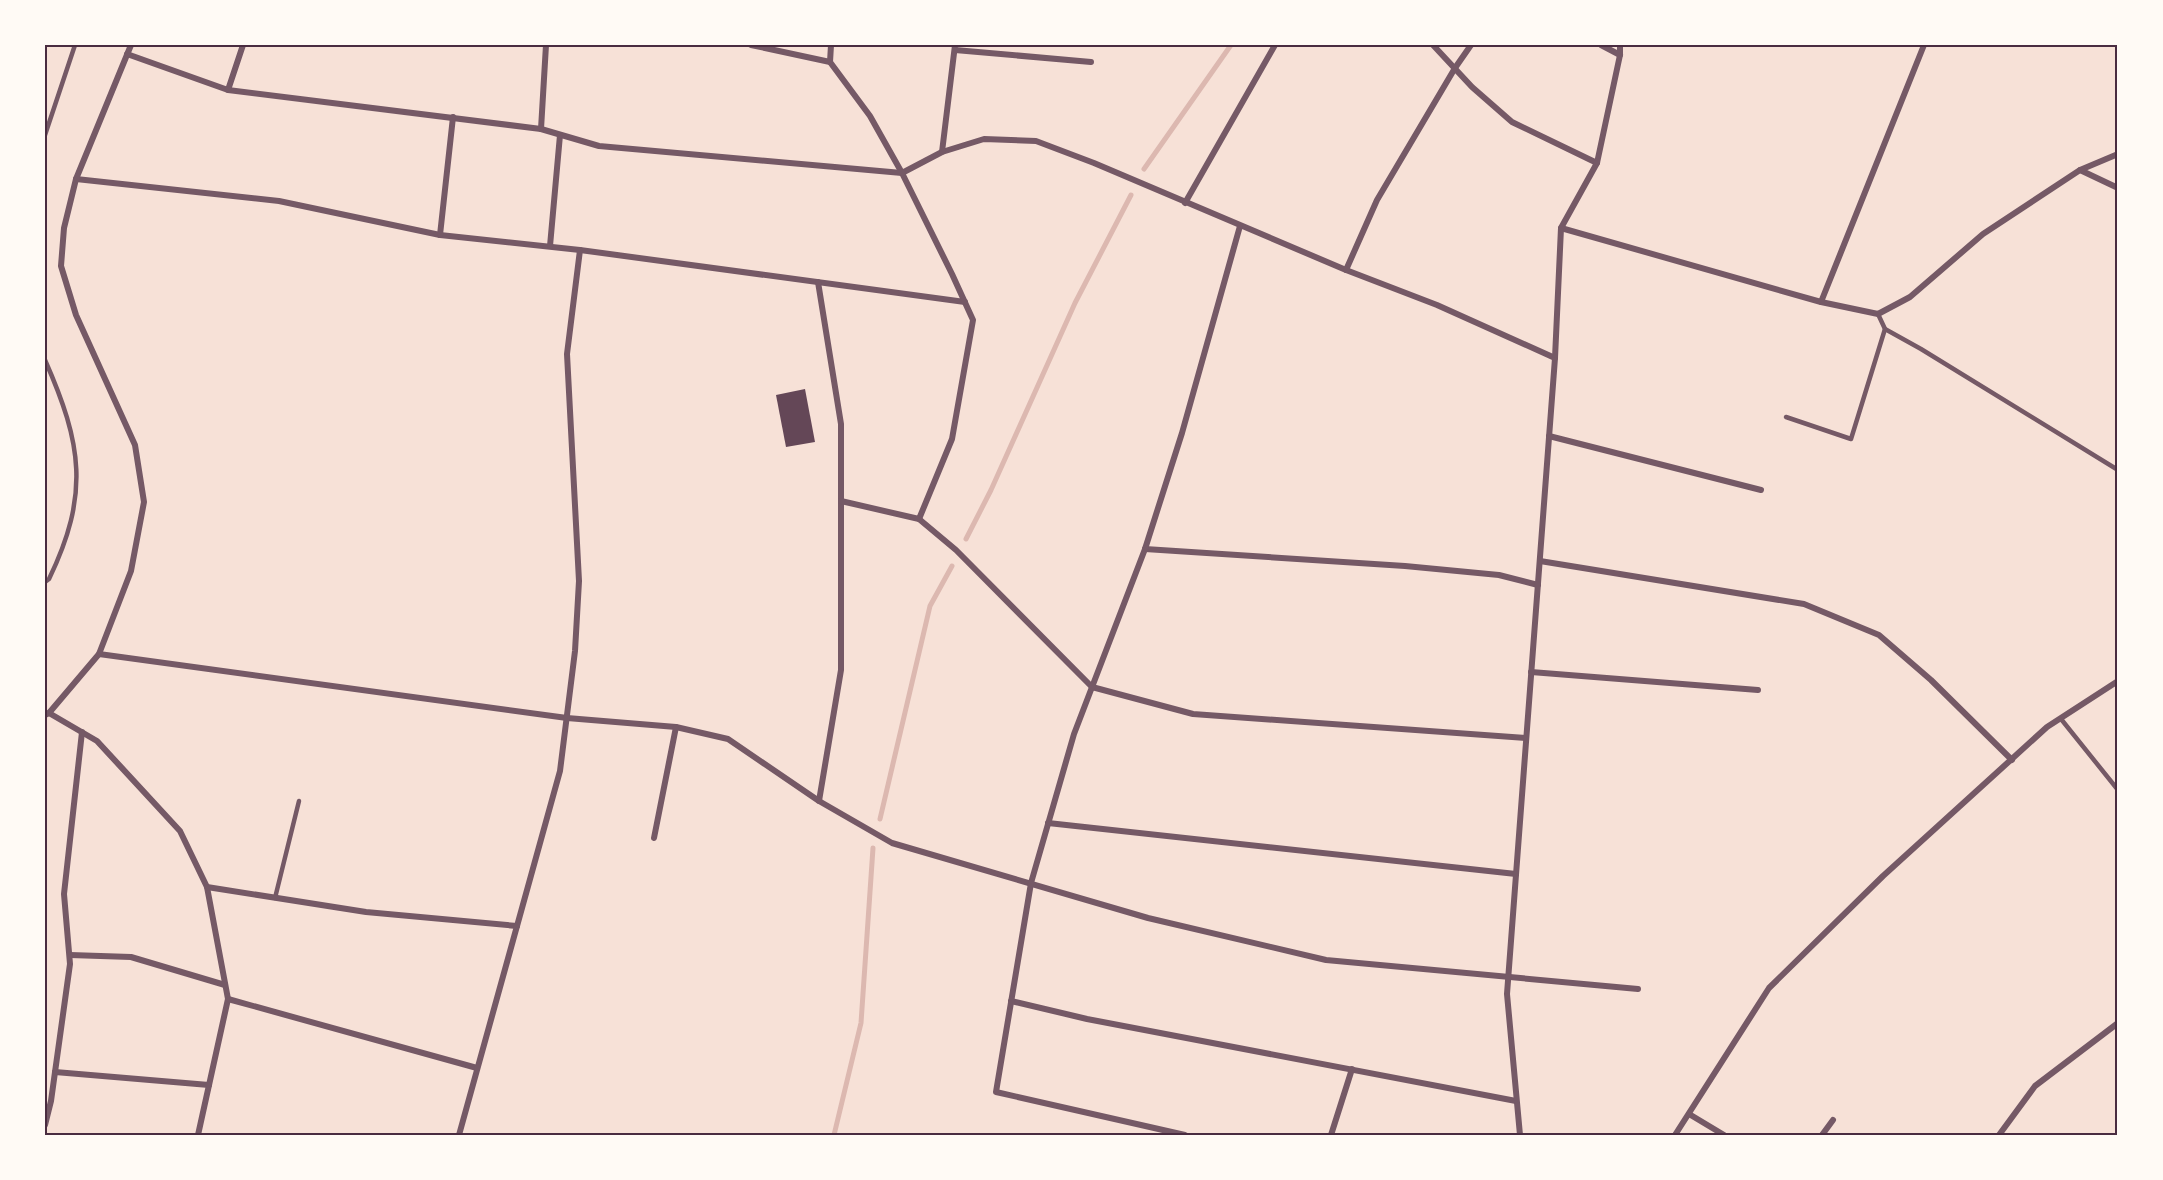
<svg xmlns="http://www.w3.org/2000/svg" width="2163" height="1180" font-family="Inter,sans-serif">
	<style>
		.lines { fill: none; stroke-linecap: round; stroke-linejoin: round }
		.stream { stroke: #dcb8b0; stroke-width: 5 }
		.building { fill: #644757 }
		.service { stroke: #755966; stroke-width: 4.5 }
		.minor { stroke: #755966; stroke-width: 6 }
		.neatline { fill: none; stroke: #4a2c40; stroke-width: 2 }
	</style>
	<rect width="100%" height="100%" fill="#f7e1d7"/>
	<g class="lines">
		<g class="stream">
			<path d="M1144 169 1231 45"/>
			<path d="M966 539 991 490 1075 303 1131 195"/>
			<path d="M880 819 930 606 952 566"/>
			<path d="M834 1135 861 1023 873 848"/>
		</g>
	</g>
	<path class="building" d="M805 389 815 442 786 447 776 395Z"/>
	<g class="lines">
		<g class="service">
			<path d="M45 135 75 45"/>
			<path d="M1878 314 1885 329 1921 349 2118 470"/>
			<path d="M45 360C82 444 90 494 49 579L45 582"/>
			<path d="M1786 417 1851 439 1885 329"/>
			<path d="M2061 719 2118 790"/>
			<path d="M275 898 299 801"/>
		</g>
		<g class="minor">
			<path d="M751 45 830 62"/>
			<path d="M831 45 830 62 870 116 902 173 952 274 973 320 952 439 919 519"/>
			<path d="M1433 45 1472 87 1512 122 1597 163"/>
			<path d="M1601 45 1620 55"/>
			<path d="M955 50 1091 62"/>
			<path d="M127 54 228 90 541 129 599 146 902 173 942 152 984 139 1036 141 1094 163 1346 270 1437 305 1555 358"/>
			<path d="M228 90 243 45"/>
			<path d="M541 129 546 45"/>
			<path d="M942 152 955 45"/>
			<path d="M2080 170 2118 188"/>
			<path d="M76 179 279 201 440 235 580 250 965 302"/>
			<path d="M1185 203 1275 45"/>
			<path d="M1561 228 1821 302 1878 314 1910 297 1983 234 2080 170 2118 154"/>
			<path d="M440 235 453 117"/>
			<path d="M550 246 560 135"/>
			<path d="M1346 270 1377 200 1455 68 1471 45"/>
			<path d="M818 282 841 424V670L819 801"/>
			<path d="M1821 302 1924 45"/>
			<path d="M1549 436 1761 490"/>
			<path d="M841 501 919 519 956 550 1092 687 1193 714 1526 738"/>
			<path d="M1145 549 1405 566 1499 575 1538 585"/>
			<path d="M1540 561 1804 604 1879 635 1931 680 2012 760"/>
			<path d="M99 654 567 718 676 727 728 739 819 801 892 843 1148 918 1326 960 1638 989"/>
			<path d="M1531 672 1758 690"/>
			<path d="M49 713 97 741 180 831 207 887 228 999 198 1135"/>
			<path d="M45 715 49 713 99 654 131 571 144 502 135 445 76 315 61 266 64 228 76 179 131 45"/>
			<path d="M1048 823 1516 874"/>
			<path d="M654 838 676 727"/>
			<path d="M207 887 366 912 517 926"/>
			<path d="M70 955 131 957 225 985"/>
			<path d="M228 999 477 1068"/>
			<path d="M1011 1001 1087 1019 1516 1101"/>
			<path d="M55 1072 209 1085"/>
			<path d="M1689 1114 1724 1135"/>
			<path d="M45 1125 51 1101 70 964 64 894 82 732"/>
			<path d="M459 1135 560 771 575 651 579 581 567 354 580 250"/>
			<path d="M1185 1135 996 1092 1031 883 1074 734 1145 549 1182 433 1240 226"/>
			<path d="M1331 1135 1352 1069"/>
			<path d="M1520 1135 1507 994 1555 358 1561 228 1597 163 1620 55V45"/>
			<path d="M1675 1135 1769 988 1883 876 2047 727 2118 681"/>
			<path d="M1822 1135 1833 1120"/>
			<path d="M1999 1135 2035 1086 2118 1023"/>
		</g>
	</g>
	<rect width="2163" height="1180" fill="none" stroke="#fffaf5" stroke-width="93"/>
	<rect x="46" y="46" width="2070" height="1088" class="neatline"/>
</svg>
